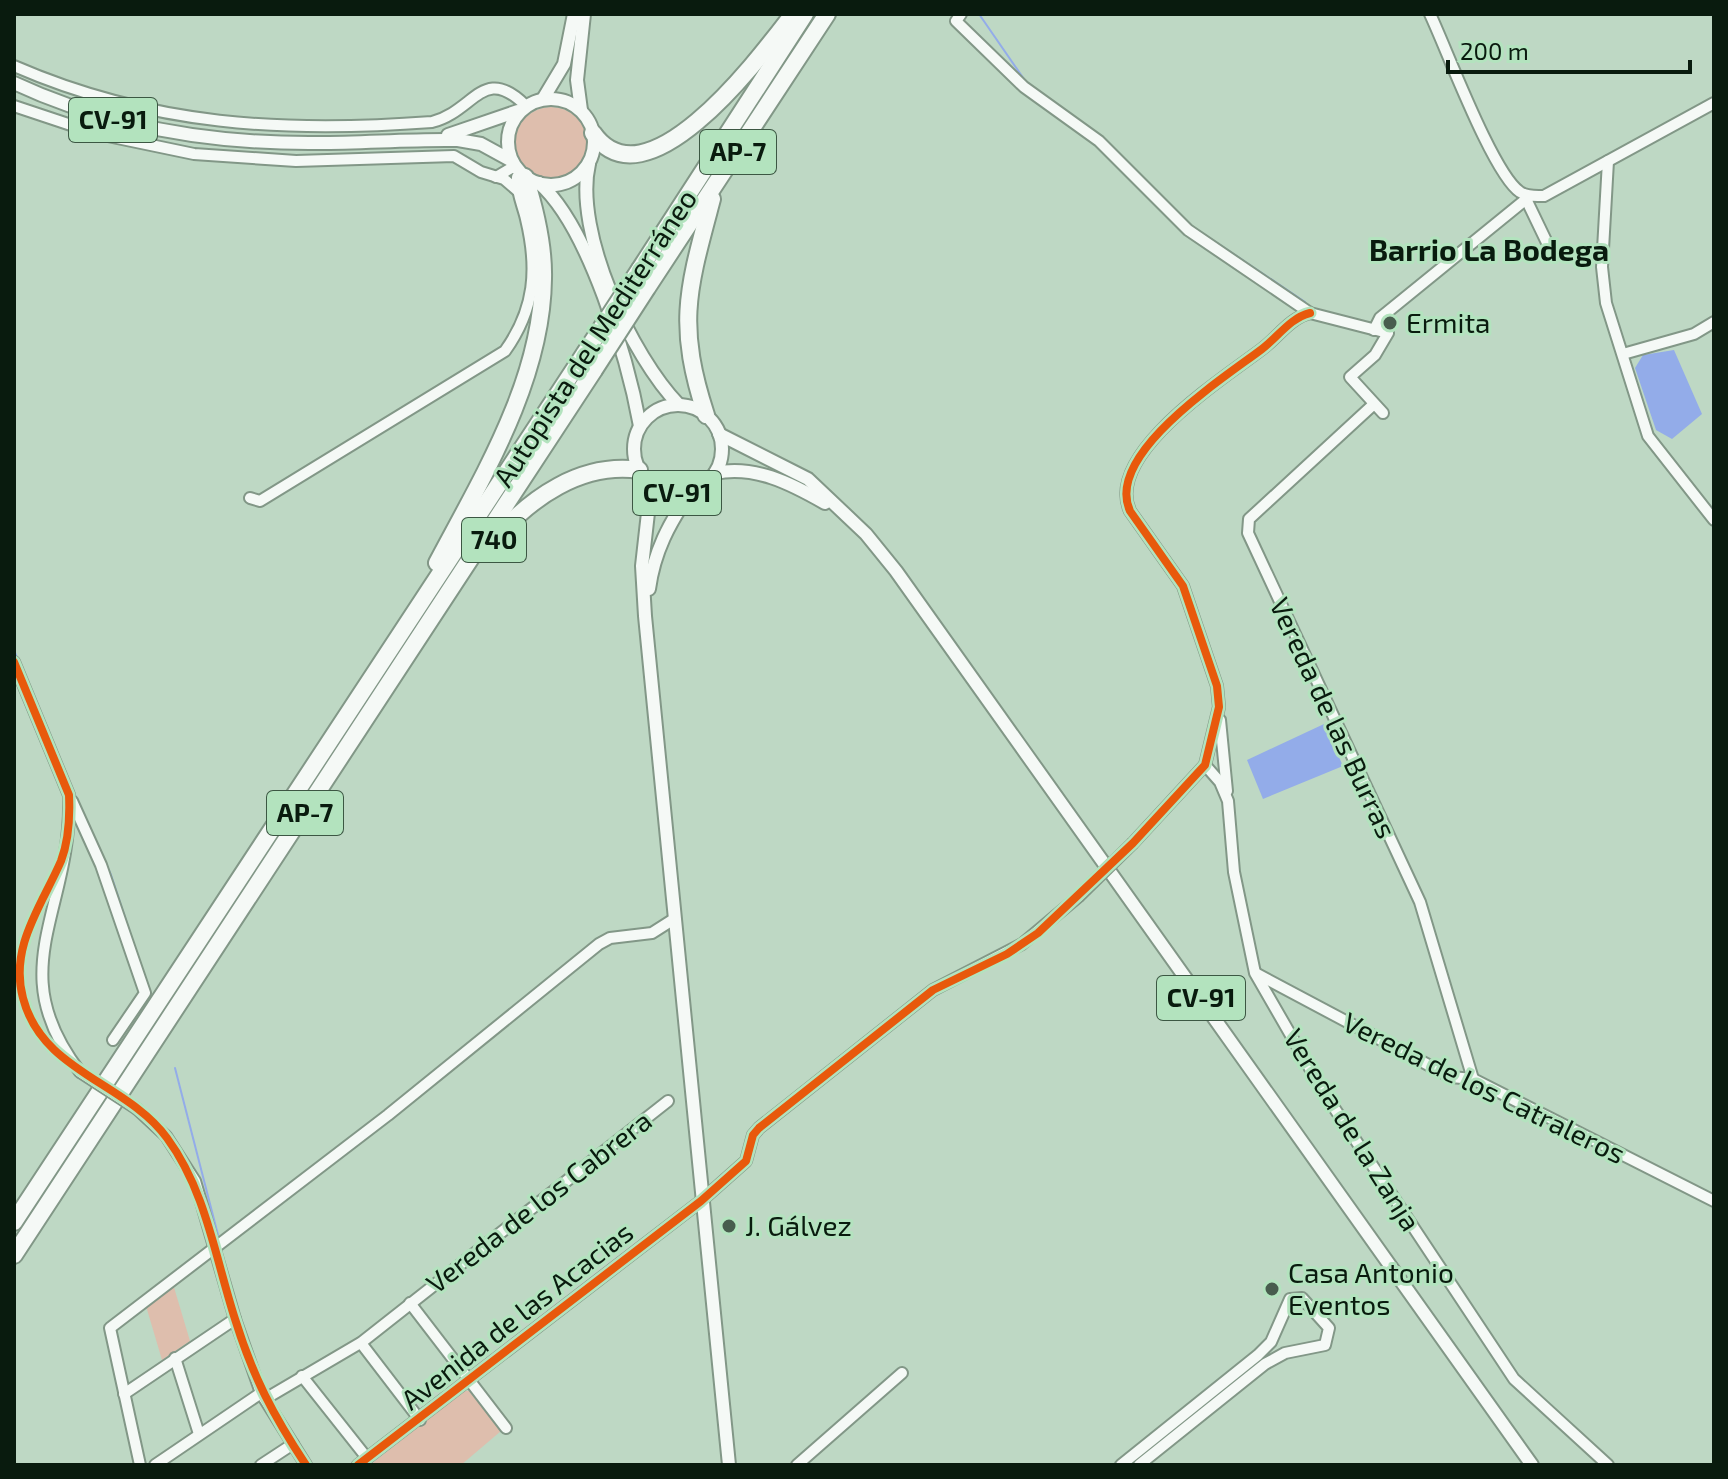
<svg xmlns="http://www.w3.org/2000/svg" width="1728" height="1479" font-family="'Exo 2',sans-serif">
	<style>
		.green { fill: #debead }
		.water { fill: #93ace9 }
		.lines { fill: none; stroke-linecap: round; stroke-linejoin: round }
		.stream { stroke: #93ace9; stroke-width: 2 }
		.minor-casing { stroke: #829787; stroke-width: 14 }
		.major-casing { stroke: #829787; stroke-width: 16 }
		.highway-casing { stroke: #829787; stroke-width: 20 }
		.minor { stroke: #f5f9f6; stroke-width: 10 }
		.major { stroke: #f5f9f6; stroke-width: 12 }
		.highway { stroke: #f5f9f6; stroke-width: 16 }
		.minor-bridge-casing { stroke: #829787; stroke-width: 14; stroke-linecap: butt }
		.highway-bridge-casing { stroke: #829787; stroke-width: 20; stroke-linecap: butt }
		.minor-bridge { stroke: #f5f9f6; stroke-width: 10 }
		.highway-bridge { stroke: #f5f9f6; stroke-width: 16 }
		.cycleway-casing { stroke: #b3e3be; stroke-width: 13 }
		.cycleway { stroke: #e8590c; stroke-width: 8 }
		.poi-dot { fill: #485d4e; stroke: #b3e3be; stroke-width: 3 }
		.labels { text-anchor: middle; stroke-width: 6; stroke-linejoin: round; paint-order: stroke }
		.shield { fill: #b3e3be; stroke: #3c5743; stroke-width: 2 }
		.shield-label { font-size: 26px; font-weight: bold; fill: #091b0e }
		.poi-label { font-size: 28px; fill: #091b0e; stroke: #b3e3be; text-anchor: start }
		.street-label { font-size: 28px; fill: #091b0e; stroke: #b3e3be }
		.neighbourhood-label { font-size: 30px; font-weight: bold; fill: #091b0e; stroke: #b3e3be }
	</style>
	<rect width="100%" height="100%" fill="#bed8c4"/>
	<g class="green">
		<circle cx="551" cy="143" r="36"/>
		<path d="M173 1284 190 1341 162 1360 146 1306Z"/>
		<path d="M464 1391H469L501 1431 461 1465H370Z"/>
	</g>
	<g class="water">
		<path d="M1674 350 1702 414 1672 439 1656 430 1635 368 1643 355Z"/>
		<path d="M1324 724 1343 766 1263 799 1247 760Z"/>
	</g>
	<g class="lines">
		<g class="stream">
			<path d="M979 14 1026 82"/>
			<path d="M1190 225 1305 302"/>
			<path d="M14 650 18 660"/>
			<path d="M66 775 111 875 142 969"/>
			<path d="M175 1068 218 1235"/>
		</g>
		<defs>
			<g id="minor">
				<path d="M961 14 956 21 1024 87 1099 141 1188 230 1310 313 1388 333 1375 355 1350 377 1383 413"/>
				<path d="M1430 14C1447 50 1493 174 1520 192 1527 197 1535 196 1544 196L1714 103"/>
				<path d="M14 66C152 126 284 133 432 122 475 111 483 63 526 106"/>
				<path d="M14 106 98 134 194 154 296 161 454 156 481 172 504 179 518 191"/>
				<path d="M1608 161 1602 267 1606 303 1648 436 1714 520"/>
				<path d="M496 177 515 166"/>
				<path d="M1526 199 1551 251"/>
				<path d="M1374 330 1380 318 1530 196"/>
				<path d="M1623 354 1694 334 1714 322"/>
				<path d="M1374 404 1249 519 1248 533 1420 902 1473 1079"/>
				<path d="M250 498 260 501 505 351C535 309 538 269 526 219 523 206 516 191 517 177"/>
				<path d="M14 662 69 795C73 912 0 968 80 1072"/>
				<path d="M1220 720 1227 791"/>
				<path d="M1205 765 1220 782 1228 801 1234 872 1255 973 1323 1091 1514 1379 1608 1465"/>
				<path d="M72 801 101 865 145 993 113 1040"/>
				<path d="M1133 843 1205 765 1219 707 1217 686 1183 586 1130 511C1104 454 1224 378 1262 349 1278 337 1290 318 1310 313"/>
				<path d="M1257 974 1451 1077 1473 1079 1714 1201"/>
				<path d="M137 1109 166 1136 195 1181 235 1319 261 1393 306 1465"/>
				<path d="M410 1303 506 1428"/>
				<path d="M361 1343 420 1420"/>
				<path d="M175 1358 199 1434"/>
				<path d="M302 1376 367 1458"/>
				<path d="M124 1394 235 1319"/>
				<path d="M265 1399 362 1342 668 1101"/>
				<path d="M140 1465 110 1328 388 1115 599 944 610 938 652 933 674 919"/>
				<path d="M155 1465 261 1393"/>
				<path d="M261 1465 293 1444"/>
				<path d="M358 1465 701 1201 746 1161 753 1135 759 1128 933 990 1022 944 1078 897"/>
				<path d="M797 1465 902 1373"/>
				<path d="M1121 1465 1258 1355 1271 1342 1290 1299 1302 1298 1329 1328 1325 1345 1285 1353 1265 1364 1139 1465"/>
			</g>
			<g id="major">
				<path d="M14 83C108 127 214 144 318 143 365 143 411 139 458 140L481 144 512 161"/>
				<circle cx="551" cy="142" r="43"/>
				<path d="M543 99 564 64 574 14"/>
				<path d="M581 110 577 80 584 14"/>
				<path d="M448 135 518 111"/>
				<path d="M589 164C573 232 632 357 679 405"/>
				<path d="M539 183C589 227 628 360 640 426"/>
				<circle cx="678" cy="449" r="44"/>
				<path d="M719 434 808 479 866 534 896 571 1532 1465"/>
				<path d="M715 473C755 465 790 483 825 503"/>
				<path d="M648 482 650 495 642 566 645 616 729 1465"/>
				<path d="M649 589C654 552 669 523 691 492"/>
			</g>
			<g id="highway">
				<path d="M593 133C647 211 763 53 793 14"/>
				<path d="M640 269 805 14"/>
				<path d="M647 288 827 14"/>
				<path d="M706 415C676 323 688 289 712 199"/>
				<path d="M494 540C530 498 581 462 639 470"/>
				<path d="M437 563C483 476 542 380 543 279 544 245 535 209 525 177"/>
				<path d="M14 1222 585 353"/>
				<path d="M14 1255 594 370"/>
			</g>
		</defs>
		<use href="#minor" class="minor-casing"/>
		<use href="#major" class="major-casing"/>
		<use href="#highway" class="highway-casing"/>
		<use href="#minor" class="minor"/>
		<use href="#major" class="major"/>
		<use href="#highway" class="highway"/>
		<defs>
			<g id="minor-bridge">
				<path d="M1078 897 1133 843"/>
				<path d="M80 1072 137 1109"/>
			</g>
			<g id="highway-bridge">
				<path d="M585 353 640 269"/>
				<path d="M594 370 647 288"/>
			</g>
		</defs>
		<use href="#minor-bridge" class="minor-bridge-casing"/>
		<use href="#highway-bridge" class="highway-bridge-casing"/>
		<use href="#minor-bridge" class="minor-bridge"/>
		<use href="#highway-bridge" class="highway-bridge"/>
		<defs>
			<g id="cycleway">
				<path d="M14 662 69 795C70 817 69 840 61 861 42 905 9 947 23 998 42 1072 126 1082 167 1138 206 1191 215 1257 235 1319 253 1377 273 1415 306 1465"/>
				<path d="M358 1465 701 1201 746 1161 753 1135 759 1128 933 990 1007 954 1038 933 1133 843 1205 765 1219 707 1217 686 1183 586 1130 511C1104 454 1224 378 1262 349 1278 337 1290 318 1310 313"/>
			</g>
		</defs>
		<use href="#cycleway" class="cycleway-casing"/>
		<use href="#cycleway" class="cycleway"/>
	</g>
	<g class="poi-dot">
		<circle cx="1390" cy="323" r="8"/>
		<circle cx="729" cy="1226" r="8"/>
		<circle cx="1272" cy="1289" r="8"/>
	</g>
	<g class="labels">
		<g class="shield">
			<rect x="69" y="98" width="88" height="44" rx="6"/>
			<rect x="700" y="130" width="76" height="44" rx="6"/>
			<rect x="633" y="471" width="88" height="44" rx="6"/>
			<rect x="462" y="518" width="64" height="44" rx="6"/>
			<rect x="267" y="791" width="76" height="44" rx="6"/>
			<rect x="1157" y="976" width="88" height="44" rx="6"/>
		</g>
		<g class="shield-label">
			<text x="113" y="129">CV-91</text>
			<text x="738" y="161">AP-7</text>
			<text x="677" y="502">CV-91</text>
			<text x="494" y="549">740</text>
			<text x="305" y="822">AP-7</text>
			<text x="1201" y="1007">CV-91</text>
		</g>
		<g class="poi-label">
			<text x="1406" y="333">Ermita</text>
			<text x="745" y="1236">J. Gálvez</text>
			<text x="1288" y="1283">Casa Antonio<tspan x="1288" dy="32">Eventos</tspan></text>
		</g>
		<g class="street-label">
			<text transform="translate(595 338) rotate(-57)" y="10">Autopista del Mediterráneo</text>
			<text transform="translate(1333 718) rotate(65)" y="10">Vereda de las Burras</text>
			<text transform="translate(1484 1088) rotate(26)" y="10">Vereda de los Catraleros</text>
			<text transform="translate(1352 1130) rotate(58)" y="10">Vereda de la Zanja</text>
			<text transform="translate(539 1202) rotate(-38)" y="10">Vereda de los Cabrera</text>
			<text transform="translate(517 1316) rotate(-38)" y="10">Avenida de las Acacias</text>
		</g>
		<g class="neighbourhood-label">
			<text x="1489" y="261">Barrio La Bodega</text>
		</g>
	</g>
	<rect width="1728" height="1479" fill="none" stroke="#091b0e" stroke-width="32"/>
	<path d="M1448 60v12h242v-12" fill="none" stroke="#091b0e" stroke-width="4"/>
	<text x="1460" y="60" font-size="24" fill="#091b0e" stroke="#b3e3be" stroke-width="6" paint-order="stroke">200 m</text>
</svg>
